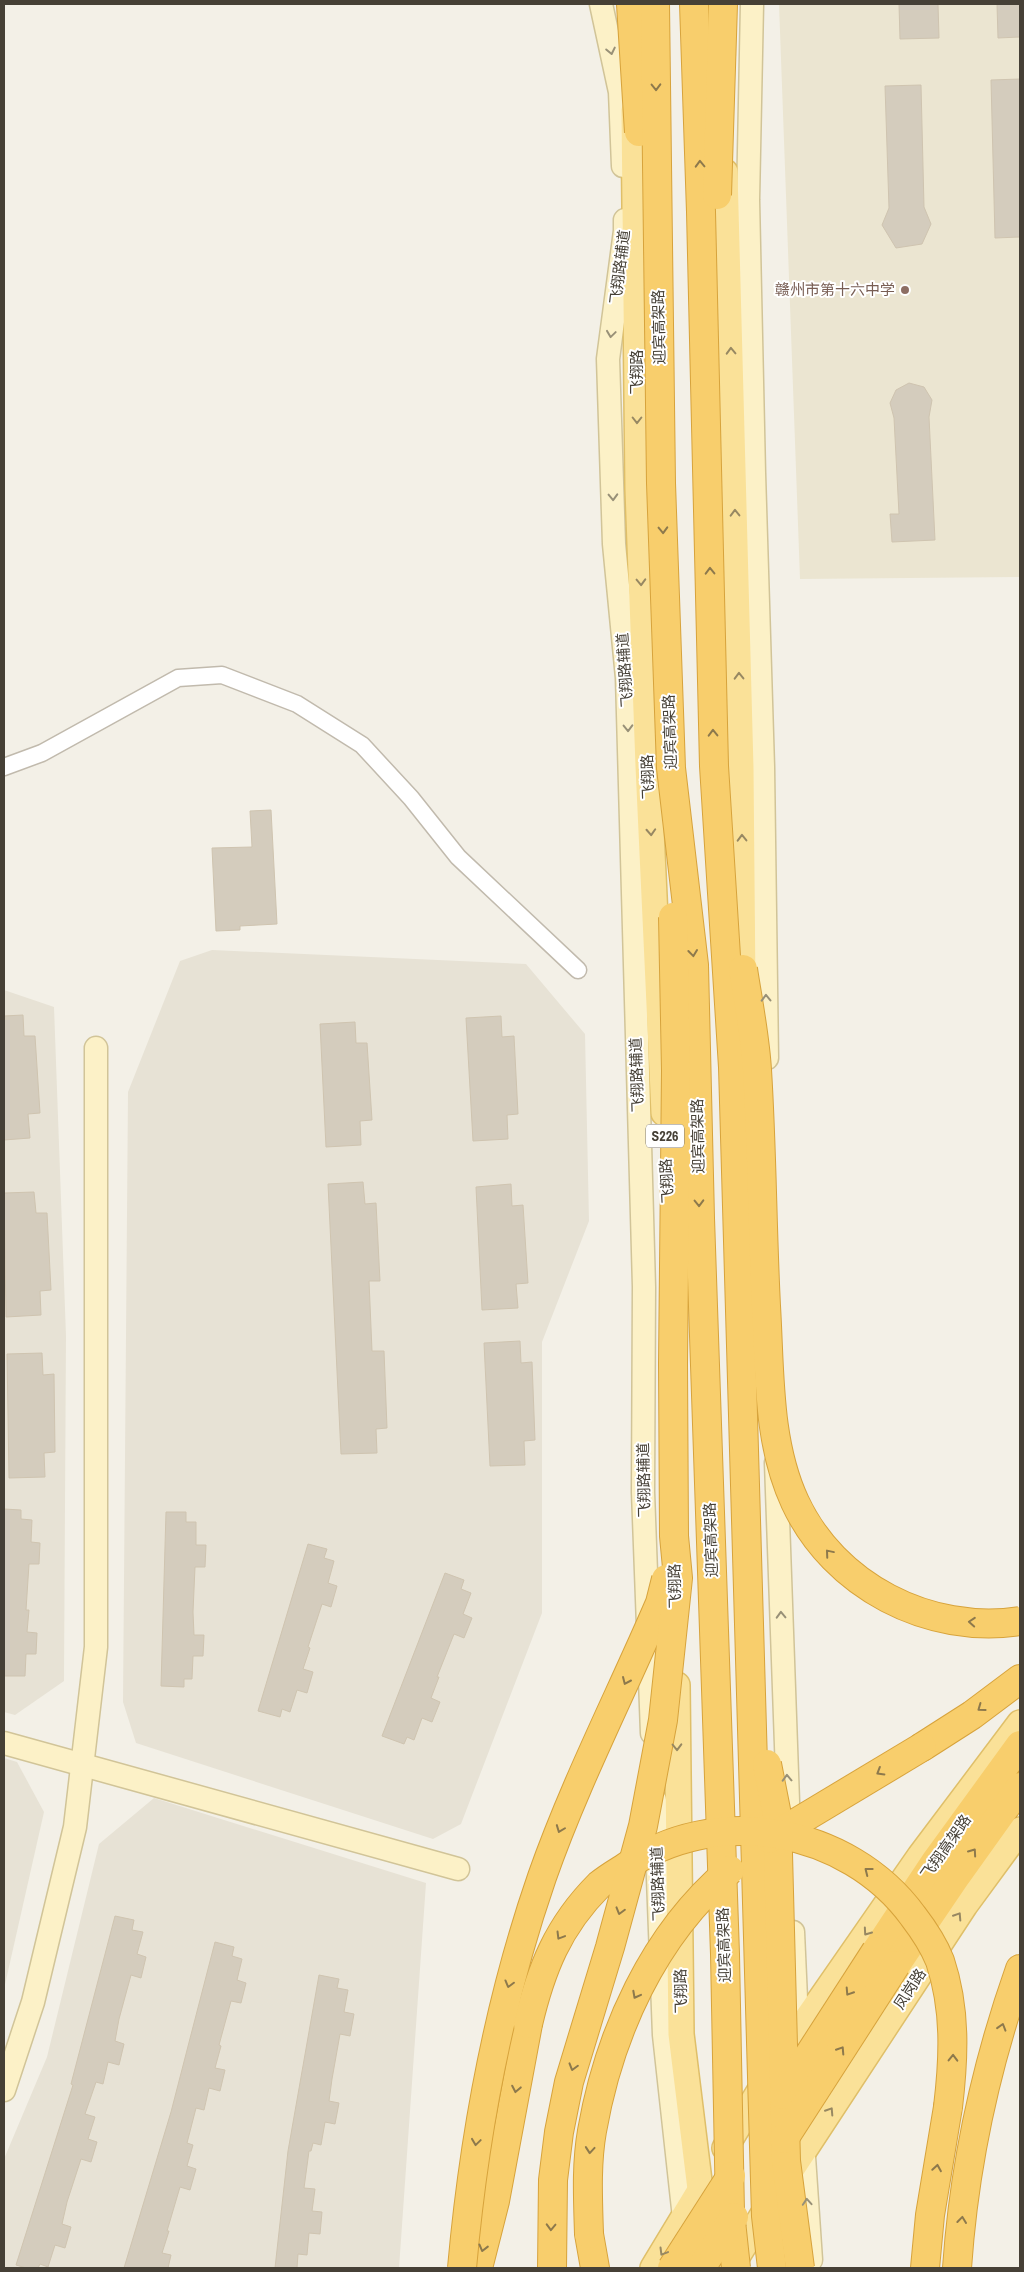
<svg xmlns="http://www.w3.org/2000/svg" width="1024" height="2272" font-family="'Archivo Narrow','Noto Sans SC',sans-serif">
	<style>
		.residential { fill: #e7e2d5 }
		.education { fill: #ebe5d1 }
		.building { fill: #d4ccbd; stroke: #cfc4b0 }
		.lines { fill: none; stroke-linecap: round; stroke-linejoin: round }
		.street-casing { stroke: #c1baad; stroke-width: 19 }
		.secondary-casing { stroke: #d1c498; stroke-width: 25 }
		.primary-casing { stroke: #dfbf69; stroke-width: 28 }
		.highway-casing { stroke: #d7a33c; stroke-width: 30 }
		.street { stroke: #fff; stroke-width: 16 }
		.secondary { stroke: #fcf1c7; stroke-width: 22 }
		.primary { stroke: #fae198; stroke-width: 25 }
		.highway { stroke: #f8ce6c; stroke-width: 28 }
		.highway-bridge-casing { stroke: #d7a33c; stroke-width: 30; stroke-linecap: butt }
		.highway-bridge { stroke: #f8ce6c; stroke-width: 28 }
		.oneway { stroke: #989077 }
		.oneway2 { stroke: #8d794c }
		.oneway3 { stroke: #978862 }
		.education-dot { fill: #8d6e63; stroke: #fff; stroke-width: 2 }
		.labels { text-anchor: middle; stroke-width: 4; stroke-linejoin: round; paint-order: stroke }
		.shield { fill: #fff; stroke: #7e7972; stroke-width: 1 }
		.shield-label { font-size: 14px; font-weight: bold; fill: #464036 }
		.street-label { font-size: 15px; fill: #464036; stroke: #fff }
		.education-label { font-size: 15px; fill: #785e54; stroke: #fff; text-anchor: end }
	</style>
	<rect width="100%" height="100%" fill="#f3f0e7"/>
	<g class="residential">
		<path d="M212 950 526 964 585 1034 589 1221 542 1342V1613L461 1824 433 1839 136 1743 123 1702 128 1092 180 961Z"/>
		<path d="M4 990 54 1007 66 1336 64 1681 15 1715 4 1712Z"/>
		<path d="M4 1758 17 1762 44 1812 4 1989Z"/>
		<path d="M154 1798 426 1883 399 2268H4V2159L47 2057 99 1844Z"/>
	</g>
	<path class="education" d="M779 4H1020V577L800 579Z"/>
	<g class="building">
		<path d="M899 4H938L939 38 900 39Z"/>
		<path d="M997 4H1020V37L998 38Z"/>
		<path d="M1020 79V237L995 238 991 80Z"/>
		<path d="M921 85 924 207 931 224 922 244 896 248 882 225 889 208 885 86Z"/>
		<path d="M909 383 924 387 932 400 929 417 935 540 892 542 890 514H899L894 418 890 403 896 390Z"/>
		<path d="M271 810 277 924 240 926V930L216 931 212 848 252 847 250 811Z"/>
		<path d="M23 1015 24 1036H35L40 1113 28 1114 30 1138 4 1140V1016Z"/>
		<path d="M501 1016 502 1037 514 1036 518 1114 507 1115 508 1139 473 1141 466 1018Z"/>
		<path d="M355 1022 356 1043H367L372 1120 360 1121 361 1145 326 1147 320 1024Z"/>
		<path d="M363 1182 365 1204 376 1203 380 1281H369L372 1351H384L387 1428 376 1429 377 1453 341 1454 328 1184Z"/>
		<path d="M511 1184 512 1206 523 1205 528 1283 516 1284 518 1308 482 1310 476 1187Z"/>
		<path d="M34 1192 36 1213H47L51 1290 40 1291 41 1315 6 1317 4 1193Z"/>
		<path d="M520 1341 521 1363 532 1362 535 1440 524 1441 525 1465 490 1466 484 1343Z"/>
		<path d="M42 1353 43 1375 54 1374 55 1452 44 1453 45 1477 9 1478 7 1354Z"/>
		<path d="M4 1509 21 1510V1519L32 1520 31 1542 40 1543 39 1564H29L26 1610H29L27 1632 37 1633 36 1654H26L25 1676H4Z"/>
		<path d="M166 1512H186V1522H196V1545H206L205 1567H195L193 1612 194 1635H204L203 1656H193L192 1679H184V1687L161 1686Z"/>
		<path d="M308 1544 327 1549 324 1558 334 1561 328 1583 337 1586 331 1607 322 1604 308 1647 310 1648 303 1669 313 1672 307 1693 297 1690 290 1712 282 1709 280 1717 258 1711Z"/>
		<path d="M445 1573 464 1580 461 1589 471 1593 463 1614 472 1618 464 1638 454 1634 437 1677H439L431 1698 440 1702 432 1722 422 1718 414 1740 407 1737 404 1744 382 1736Z"/>
		<path d="M115 1916 134 1920 132 1930 143 1932 137 1954 146 1957 141 1978 131 1975 119 2019 115 2041 124 2044 119 2065 108 2062 103 2084 96 2082 85 2114 95 2117 88 2139 97 2142 91 2162 81 2159 67 2202 62 2224 71 2227 65 2248 55 2245 48 2267 40 2264 38 2268H26L16 2265 73 2085 71 2084Z"/>
		<path d="M215 1942 234 1947 232 1956 242 1959 237 1980 246 1983 241 2003 231 2001 219 2045 221 2046 215 2068 225 2070 220 2091 209 2088 204 2110 196 2108 187 2143 193 2145 187 2166 196 2169 190 2190 180 2187 167 2231H169L162 2253 171 2255 168 2268H124L171 2112Z"/>
		<path d="M319 1975 339 1979 337 1988 348 1990 344 2012 354 2014 350 2036 340 2034 332 2079 329 2101 339 2103 335 2124 325 2122 321 2145 313 2143 311 2151H309L304 2188 315 2189 312 2211 322 2212 320 2234 309 2233 307 2255 298 2254 297 2268H275L288 2151Z"/>
	</g>
	<g class="lines">
		<defs>
			<path id="street" d="M4 767 42 753 178 678 222 675 297 704 362 745 411 798 458 857 578 970"/>
			<g id="secondary">
				<path d="M601 4 620 92 623 166"/>
				<path d="M752 4 748 200 754 473 763 767 767 1058"/>
				<path d="M625 220V231L608 359 614 544 627 678 644 1287 643 1492 652 1733"/>
				<path d="M776 1463 789 1830"/>
				<path d="M4 1743 458 1869"/>
				<path d="M655 1800 664 2035 685 2227"/>
				<path d="M793 1932 798 2043"/>
				<path d="M4 2090 33 2002 75 1827 96 1647V1048"/>
				<path d="M803 2142 811 2260"/>
			</g>
			<g id="primary">
				<path d="M634 111 638 489 648 766 664 1113"/>
				<path d="M725 172 741 768 743 989"/>
				<path d="M677 1685 681 2034 700 2189 703 2232"/>
				<path d="M725 2148 779 2059 920 1856 1020 1723"/>
				<path d="M653 2268 702 2187"/>
				<path d="M730 2268 780 2187 965 1905 1020 1830"/>
			</g>
			<g id="highway">
				<path d="M922 1747 972 1715 1020 1679"/>
				<path d="M876 1951 935 1862 1020 1745"/>
				<path d="M896 1965 957 1875 1020 1787"/>
				<path d="M589 2234 595 2268"/>
				<path d="M478 2268 495 2201 528 2024"/>
				<path d="M925 2268 930 2215 948 2107"/>
				<path d="M957 2268C964 2166 986 2065 1020 1969"/>
			</g>
		</defs>
		<use href="#street" class="street-casing"/>
		<use href="#secondary" class="secondary-casing"/>
		<use href="#primary" class="primary-casing"/>
		<use href="#highway" class="highway-casing"/>
		<use href="#street" class="street"/>
		<use href="#secondary" class="secondary"/>
		<use href="#primary" class="primary"/>
		<use href="#highway" class="highway"/>
		<defs>
			<g id="highway-bridge">
				<path d="M631 4 639 132"/>
				<path d="M655 4 661 483 671 768 694 965 700 1218 725 1954 730 2212 736 2268"/>
				<path d="M694 4 701 212 714 766 733 1067 766 2216 772 2268"/>
				<path d="M717 195 723 4"/>
				<path d="M743 969C748 1002 755 1036 757 1070 762 1148 762 1227 766 1306 770 1371 767 1442 795 1502 834 1586 929 1635 1020 1621"/>
				<path d="M767 1764 777 1815 786 2161 800 2268"/>
				<path d="M769 1839 922 1747"/>
				<path d="M528 2024C541 1969 558 1926 599 1885 606 1879 616 1873 624 1868 714 1803 848 1827 913 1916 923 1929 934 1946 940 1961 956 2009 954 2057 948 2107"/>
				<path d="M783 2095 876 1951"/>
				<path d="M784 2139 896 1965"/>
				<path d="M589 2234C588 2200 586 2165 592 2131 609 2034 653 1935 730 1870"/>
				<path d="M462 2268C474 2134 498 2004 542 1877 575 1783 621 1694 660 1603L666 1579"/>
				<path d="M552 2268 553 2180 559 2132 569 2082 610 1947 643 1826 663 1720 678 1578 674 1536 673 1364 676 1071 673 917"/>
				<path d="M672 2268 731 2176"/>
				<path d="M701 2268 734 2217"/>
			</g>
		</defs>
		<use href="#highway-bridge" class="highway-bridge-casing"/>
		<use href="#highway-bridge" class="highway-bridge"/>
	</g>
	<defs><path id="oneway-chevron" d="M-2-3.5L2.5 0L-2 3.5" fill="none" stroke-width="1.6" stroke-linecap="round" stroke-linejoin="round" transform="scale(1.25)"/></defs>
	<g class="oneway">
		<use href="#oneway-chevron" transform="translate(611 51) rotate(78)"/>
		<use href="#oneway-chevron" transform="translate(611 334) rotate(98)"/>
		<use href="#oneway-chevron" transform="translate(613 497) rotate(88)"/>
		<use href="#oneway-chevron" transform="translate(628 728) rotate(89)"/>
		<use href="#oneway-chevron" transform="translate(766 998) rotate(-91)"/>
		<use href="#oneway-chevron" transform="translate(781 1615) rotate(-92)"/>
		<use href="#oneway-chevron" transform="translate(787 1778) rotate(-92)"/>
		<use href="#oneway-chevron" transform="translate(807 2202) rotate(-94)"/>
	</g>
	<g class="oneway2">
		<use href="#oneway-chevron" transform="translate(656 87) rotate(89)"/>
		<use href="#oneway-chevron" transform="translate(700 164) rotate(-92)"/>
		<use href="#oneway-chevron" transform="translate(663 530) rotate(88)"/>
		<use href="#oneway-chevron" transform="translate(710 571) rotate(-91)"/>
		<use href="#oneway-chevron" transform="translate(713 733) rotate(-91)"/>
		<use href="#oneway-chevron" transform="translate(693 953) rotate(83)"/>
		<use href="#oneway-chevron" transform="translate(699 1203) rotate(89)"/>
		<use href="#oneway-chevron" transform="translate(829 1553) rotate(-130)"/>
		<use href="#oneway-chevron" transform="translate(972 1622) rotate(-176)"/>
		<use href="#oneway-chevron" transform="translate(626 1681) rotate(114)"/>
		<use href="#oneway-chevron" transform="translate(981 1708) rotate(144)"/>
		<use href="#oneway-chevron" transform="translate(880 1772) rotate(149)"/>
		<use href="#oneway-chevron" transform="translate(560 1829) rotate(111)"/>
		<use href="#oneway-chevron" transform="translate(973 1852) rotate(-55)"/>
		<use href="#oneway-chevron" transform="translate(868 1871) rotate(-142)"/>
		<use href="#oneway-chevron" transform="translate(620 1911) rotate(106)"/>
		<use href="#oneway-chevron" transform="translate(560 1936) rotate(121)"/>
		<use href="#oneway-chevron" transform="translate(509 1984) rotate(105)"/>
		<use href="#oneway-chevron" transform="translate(849 1992) rotate(123)"/>
		<use href="#oneway-chevron" transform="translate(636 1995) rotate(118)"/>
		<use href="#oneway-chevron" transform="translate(1002 2027) rotate(-73)"/>
		<use href="#oneway-chevron" transform="translate(841 2050) rotate(-57)"/>
		<use href="#oneway-chevron" transform="translate(953 2058) rotate(-89)"/>
		<use href="#oneway-chevron" transform="translate(573 2067) rotate(106)"/>
		<use href="#oneway-chevron" transform="translate(516 2089) rotate(101)"/>
		<use href="#oneway-chevron" transform="translate(476 2142) rotate(98)"/>
		<use href="#oneway-chevron" transform="translate(590 2150) rotate(95)"/>
		<use href="#oneway-chevron" transform="translate(937 2168) rotate(-81)"/>
		<use href="#oneway-chevron" transform="translate(962 2220) rotate(-83)"/>
		<use href="#oneway-chevron" transform="translate(551 2227) rotate(92)"/>
		<use href="#oneway-chevron" transform="translate(483 2248) rotate(104)"/>
	</g>
	<g class="oneway3">
		<use href="#oneway-chevron" transform="translate(731 351) rotate(-92)"/>
		<use href="#oneway-chevron" transform="translate(637 420) rotate(90)"/>
		<use href="#oneway-chevron" transform="translate(735 513) rotate(-91)"/>
		<use href="#oneway-chevron" transform="translate(641 582) rotate(88)"/>
		<use href="#oneway-chevron" transform="translate(739 676) rotate(-91)"/>
		<use href="#oneway-chevron" transform="translate(651 832) rotate(87)"/>
		<use href="#oneway-chevron" transform="translate(742 838) rotate(-91)"/>
		<use href="#oneway-chevron" transform="translate(677 1747) rotate(89)"/>
		<use href="#oneway-chevron" transform="translate(958 1916) rotate(-57)"/>
		<use href="#oneway-chevron" transform="translate(867 1932) rotate(125)"/>
		<use href="#oneway-chevron" transform="translate(830 2111) rotate(-57)"/>
		<use href="#oneway-chevron" transform="translate(663 2252) rotate(121)"/>
	</g>
	<circle class="education-dot" cx="905" cy="290" r="5"/>
	<g class="labels">
		<rect class="shield" x="646" y="1124.5" width="38" height="23" rx="4"/>
		<g class="shield-label">
			<text x="665" y="1141">S226</text>
		</g>
		<g class="street-label">
			<text transform="translate(620 267) rotate(-83)" y="5">飞翔路辅道</text>
			<text transform="translate(659 327) rotate(-91)" y="5">迎宾高架路</text>
			<text transform="translate(637 372) rotate(-90)" y="5">飞翔路</text>
			<text transform="translate(625 670) rotate(-94)" y="5">飞翔路辅道</text>
			<text transform="translate(670 732) rotate(-92)" y="5">迎宾高架路</text>
			<text transform="translate(648 777) rotate(-92)" y="5">飞翔路</text>
			<text transform="translate(637 1075) rotate(-92)" y="5">飞翔路辅道</text>
			<text transform="translate(698 1136) rotate(-91)" y="5">迎宾高架路</text>
			<text transform="translate(667 1181) rotate(-93)" y="5">飞翔路</text>
			<text transform="translate(644 1480) rotate(-91)" y="5">飞翔路辅道</text>
			<text transform="translate(711 1540) rotate(-92)" y="5">迎宾高架路</text>
			<text transform="translate(675 1586) rotate(-91)" y="5">飞翔路</text>
			<text transform="translate(946 1847) rotate(-55)" y="5">飞翔高架路</text>
			<text transform="translate(658 1884) rotate(-92)" y="5">飞翔路辅道</text>
			<text transform="translate(724 1945) rotate(-92)" y="5">迎宾高架路</text>
			<text transform="translate(910 1989) rotate(-57)" y="5">凤岗路</text>
			<text transform="translate(681 1991) rotate(-91)" y="5">飞翔路</text>
		</g>
		<g class="education-label">
			<text x="895" y="295">赣州市第十六中学</text>
		</g>
	</g>
	<rect width="1024" height="2272" fill="none" stroke="#464036" stroke-width="10"/>
</svg>
